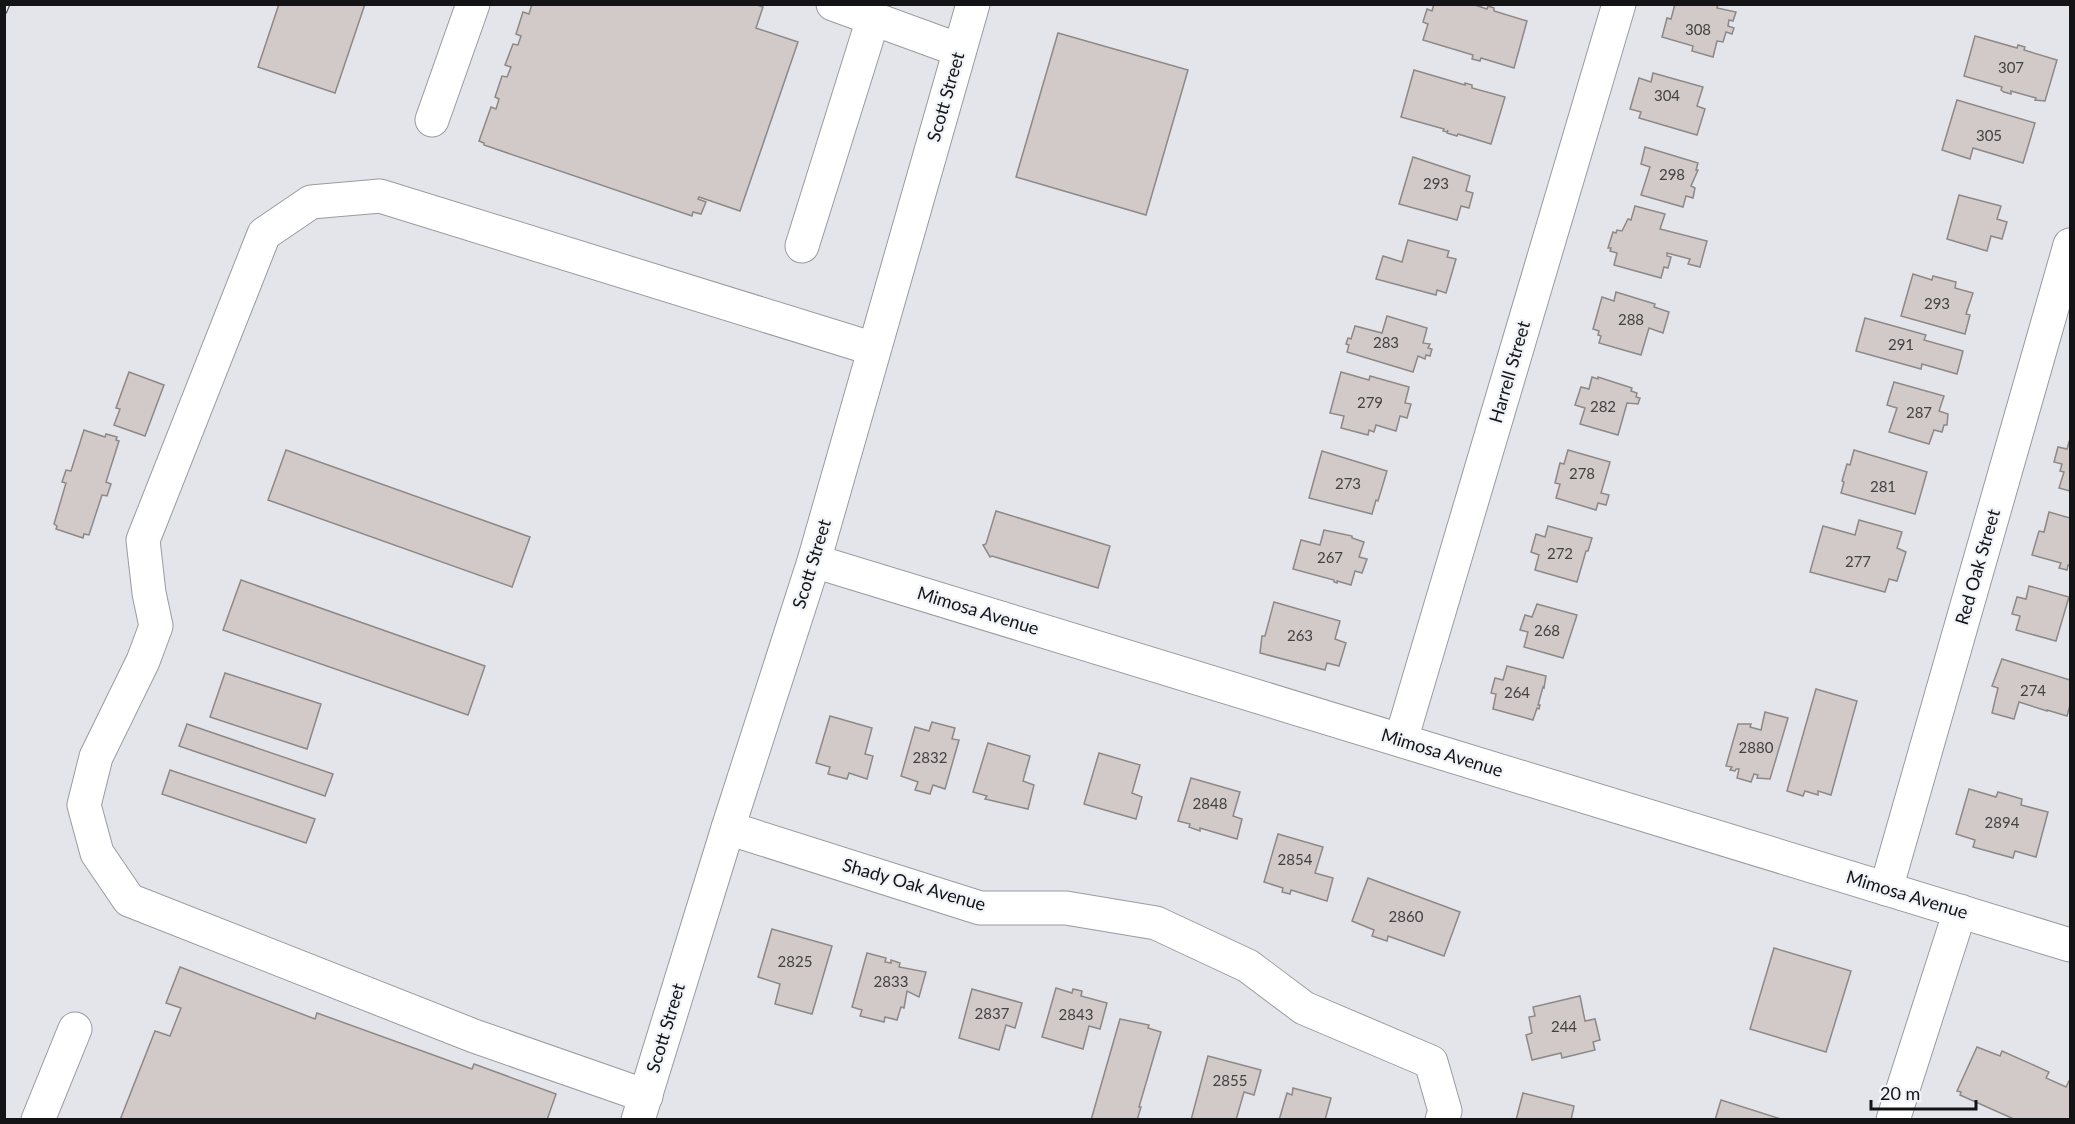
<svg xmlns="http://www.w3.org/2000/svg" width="2075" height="1124" font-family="Lato,sans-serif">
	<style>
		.building { fill: #d1cac9; stroke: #8e8887; stroke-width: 1.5 }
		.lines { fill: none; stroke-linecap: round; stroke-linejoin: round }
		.minor-casing { stroke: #999ba0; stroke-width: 35 }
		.major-casing { stroke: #999ba0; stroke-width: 35 }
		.minor { stroke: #fff; stroke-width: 33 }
		.major { stroke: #fff; stroke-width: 33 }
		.rail-casing { stroke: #57575a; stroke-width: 7 }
		.rail { stroke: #f0f3f8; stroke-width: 4.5; stroke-dasharray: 14; stroke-linecap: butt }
		.labels { text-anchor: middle; stroke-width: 4.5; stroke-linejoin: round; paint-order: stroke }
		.number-label { font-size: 15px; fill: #434243 }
		.street-label { font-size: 18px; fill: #141416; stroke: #f0f3f8 }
	</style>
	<rect width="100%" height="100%" fill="#e3e5ea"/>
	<g class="building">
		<path d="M279 4H365L335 93 258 67Z"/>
		<path d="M532 4H754L763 7 756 28 798 42 740 211 699 197 698 199 706 202 701 214 693 212 692 216 484 145V143L479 141 491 107 496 109 499 99 495 97 502 76 507 77 511 67 505 65 513 44 518 45 521 36 516 34 523 12 529 14Z"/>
		<path d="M1434 4H1472L1487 9 1488 6 1494 8V11L1527 21 1514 68 1481 58 1480 61 1472 59 1473 55 1423 40 1428 24 1423 22 1427 9 1432 11Z"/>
		<path d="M1675 4H1715L1718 5 1717 8 1736 12 1733 21 1729 20 1728 26 1734 28 1732 34 1726 32 1723 42 1717 41 1713 57 1692 51 1693 46 1662 37 1667 18 1671 19Z"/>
		<path d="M1058 33 1188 70 1146 215 1016 177Z"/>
		<path d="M1975 36 2017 48 2018 45 2025 47 2024 50 2057 60 2045 101 2035 100 2036 98 2011 91V94L2004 92 2001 90 2002 87 1964 76Z"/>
		<path d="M1414 70 1465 85V83L1472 85V88L1505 97 1491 144 1458 134 1457 136 1447 133 1448 130 1447 132 1443 131 1444 129 1401 117Z"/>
		<path d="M1653 73 1703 87 1697 106 1705 109 1697 135 1639 118 1641 112 1630 109 1639 78 1651 82Z"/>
		<path d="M1957 100 2035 123 2023 163 1973 148 1970 159 1942 150Z"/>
		<path d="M1645 147 1698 163 1696 170H1698L1691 186 1695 188 1693 198 1686 196 1683 207 1641 195 1650 167 1641 164Z"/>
		<path d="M1413 157 1470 176 1466 191 1473 193 1469 208 1461 206 1457 220 1399 204Z"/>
		<path d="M1959 195 2001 206 1997 219 2007 222 2002 239 1991 236 1987 251 1947 239Z"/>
		<path d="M1635 206 1665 214 1660 229 1707 241 1700 267 1688 264 1690 259 1667 253V256L1671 257 1668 268 1664 267 1661 278 1614 265 1617 253 1610 251 1611 248H1608L1613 232 1616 233 1617 230 1622 231 1628 219 1631 220Z"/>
		<path d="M1408 240 1449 251 1447 257 1456 259 1446 293 1437 290 1436 295 1376 279 1383 256 1402 262Z"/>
		<path d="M1913 274 1932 280 1933 276 1956 282 1955 288 1973 293 1966 314 1970 315 1965 334 1901 316Z"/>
		<path d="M1616 292 1655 304 1654 307 1669 312 1663 333 1649 328 1641 355 1599 343 1601 336 1598 335 1599 331 1593 329 1602 297 1614 301Z"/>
		<path d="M1387 316 1427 328 1423 343 1430 344 1428 348 1432 349 1430 356 1426 355 1425 359 1418 356 1413 372 1347 352 1349 345 1346 344 1348 338 1351 339 1355 326 1382 333Z"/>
		<path d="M1865 318 1926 335 1924 340 1963 351 1957 374 1922 364 1921 369 1856 351Z"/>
		<path d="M129 372 164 385 145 436 114 425 120 409 116 408Z"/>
		<path d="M1341 372 1369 380 1370 376 1409 387 1405 403 1411 404 1407 418 1400 416 1396 431 1376 425 1374 432 1369 430 1368 435 1341 428 1344 416 1330 413Z"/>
		<path d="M1592 377 1598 379V377L1632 388 1631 391 1637 393 1636 397 1640 398 1638 404 1627 403 1618 435 1580 424 1585 408 1575 405 1581 387 1589 389Z"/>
		<path d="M1894 382 1944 396 1939 411 1948 414 1947 425H1944L1942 432 1934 430 1929 444 1889 432 1897 408 1887 405Z"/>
		<path d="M84 430 105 437 106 434 117 437 116 440 119 441 106 482 111 484 107 496 102 495 89 535 84 534 83 538 56 529 57 526 54 524 66 483 62 482 66 470 71 471Z"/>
		<path d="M2069 442 2070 443V491L2059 488 2064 472 2060 471 2062 464 2054 462 2058 447 2067 449Z"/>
		<path d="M286 450 530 537 512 587 268 500Z"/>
		<path d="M1568 450 1610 462 1601 493 1609 495 1606 505 1598 503 1596 510 1556 498 1560 484 1555 483 1560 463 1564 464Z"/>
		<path d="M1854 450 1927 472 1915 514 1841 493 1844 482 1842 481 1847 464 1850 465Z"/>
		<path d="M1322 451 1387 471 1378 501 1376 500 1372 514 1309 498Z"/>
		<path d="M996 511 1110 546 1098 588 992 556 990 557 983 545 986 544Z"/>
		<path d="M2049 512 2070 518V566L2068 565 2067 570 2059 568 2061 563 2032 555 2039 531 2044 532Z"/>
		<path d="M1859 520 1902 532 1897 548 1906 552 1897 581 1889 579 1885 592 1810 572 1823 526 1855 535Z"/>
		<path d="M1548 526 1592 538 1588 551H1586L1577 582 1535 570 1539 555 1531 552 1536 534 1545 537Z"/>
		<path d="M1324 530 1352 536V538L1364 542 1359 557 1367 559 1362 573 1355 571 1351 585 1337 581V583L1334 582V580L1293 569 1301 540 1320 545Z"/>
		<path d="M241 580 485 666 468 715 223 630Z"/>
		<path d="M2029 586 2069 597 2056 641 2016 630 2020 616 2012 614 2017 597 2026 599Z"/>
		<path d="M1274 602 1340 621 1335 639 1346 643 1339 666 1327 663 1325 670 1260 653 1262 636H1265Z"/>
		<path d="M1537 604 1577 615 1563 658 1524 647 1528 632 1520 630 1525 615 1532 617Z"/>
		<path d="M2002 659 2070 680V705L2067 716 2047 710V711L2019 702 2014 719 1992 713 1998 688 1992 686Z"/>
		<path d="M1507 666 1546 676 1544 688 1543 687 1538 705H1540L1539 709 1537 708 1533 720 1493 709 1496 694 1491 693 1495 678 1503 680Z"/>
		<path d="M225 673 321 704 307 749 210 717Z"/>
		<path d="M1816 689 1857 701 1831 795 1818 791V795L1805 791 1803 796 1787 791Z"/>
		<path d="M1765 712 1788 718 1770 779 1757 778 1758 775 1754 774 1751 782 1737 778 1739 769H1736L1735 771 1730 770 1732 767 1726 766 1738 724H1751L1750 727 1761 730Z"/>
		<path d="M830 716 872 728 865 754 873 756 867 779 849 773 847 779 828 774 830 767 816 763Z"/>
		<path d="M932 722 955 728 952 739 959 740 945 789 933 785 930 794 915 790 918 782 901 776 915 727 929 731Z"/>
		<path d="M187 724 333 774 325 796 179 746Z"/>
		<path d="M988 743 1030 756 1023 781 1034 785 1028 809 985 799 987 796 973 792Z"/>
		<path d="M1099 753 1140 765 1132 793 1142 797 1136 819 1084 804Z"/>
		<path d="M170 770 315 819 306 843 162 794Z"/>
		<path d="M1191 778 1240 792 1233 816 1242 819 1237 839 1200 828V831L1189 827 1190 824 1178 821Z"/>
		<path d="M1969 789 1996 797 1998 792 2022 799 2021 805 2048 812 2036 857 2015 851 2013 858 1973 847 1975 840 1956 834Z"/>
		<path d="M1278 834 1323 847 1315 873 1333 878 1327 901 1291 890 1290 894 1282 892 1283 888 1264 882Z"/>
		<path d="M1368 878 1460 912 1444 956 1388 936 1387 941 1372 936 1374 930 1352 921Z"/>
		<path d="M772 929 832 946 812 1014 775 1004 780 984 758 977Z"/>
		<path d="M1774 948 1851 971 1826 1052 1750 1029Z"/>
		<path d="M867 953 886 958 885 962 891 963V960L900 963 899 967 926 972 919 997 907 991 904 1008 901 1007 897 1020 885 1017 884 1022 860 1016 862 1010 852 1007Z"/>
		<path d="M180 967 315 1019 317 1013 472 1069 474 1064 556 1094 547 1120H120L155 1031 170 1036 181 1008 166 1003Z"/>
		<path d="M1056 988 1072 993 1073 989 1082 991 1081 996 1107 1003 1100 1029 1089 1026 1083 1049 1042 1037Z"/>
		<path d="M972 989 1022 1003 1015 1028 1006 1025 999 1050 959 1038Z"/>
		<path d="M1580 996 1585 1021 1595 1019 1600 1040 1593 1042 1595 1050 1562 1058 1561 1053 1532 1060 1526 1035 1532 1033 1529 1017 1535 1016 1533 1007Z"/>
		<path d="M1120 1019 1149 1025 1148 1028 1161 1032 1139 1107H1141L1137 1120H1091Z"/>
		<path d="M1977 1047 2000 1056 2002 1051 2049 1072 2046 1078 2066 1087 2069 1081 2070 1082V1120H2016L1960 1095 1961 1092 1957 1091Z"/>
		<path d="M1208 1056 1261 1070 1254 1095 1244 1092 1236 1120H1191Z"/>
		<path d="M1293 1088 1331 1098 1325 1120H1279L1287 1093 1292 1095Z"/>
		<path d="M1523 1093 1574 1106 1571 1120H1516Z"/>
		<path d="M1721 1100 1784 1120H1715Z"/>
	</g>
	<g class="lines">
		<defs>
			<g id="minor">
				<path d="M833 4 959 50"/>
				<path d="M432 120 473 4"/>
				<path d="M802 246 873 19"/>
				<path d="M814 561 2070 945"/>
				<path d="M1401 740 1619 4"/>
				<path d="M728 828 980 908H1066L1156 923 1248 966 1304 1008 1431 1062 1445 1111 1442 1120"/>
				<path d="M1886 889 2070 245"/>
				<path d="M646 1096 474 1036 129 900 97 853 84 805 96 757 143 661 156 626 149 593 143 540 264 234 311 202 380 196 874 349"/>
				<path d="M38 1120 75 1029"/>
				<path d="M1893 1120 1960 911"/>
			</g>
			<path id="major" d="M638 1120 728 828 814 561 973 4"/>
		</defs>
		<use href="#minor" class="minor-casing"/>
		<use href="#major" class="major-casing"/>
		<use href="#minor" class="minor"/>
		<use href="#major" class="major"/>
		<defs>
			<path id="rail" d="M4 11 7 4"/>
		</defs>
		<use href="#rail" class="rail-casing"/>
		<use href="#rail" class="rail"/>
	</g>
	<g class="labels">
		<g class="number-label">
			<text x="1698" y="35">308</text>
			<text x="2011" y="73">307</text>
			<text x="1667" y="101">304</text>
			<text x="1989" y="141">305</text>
			<text x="1672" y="180">298</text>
			<text x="1436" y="189">293</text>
			<text x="1937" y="309">293</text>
			<text x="1631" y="325">288</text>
			<text x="1386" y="348">283</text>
			<text x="1901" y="350">291</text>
			<text x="1370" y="408">279</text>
			<text x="1603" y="412">282</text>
			<text x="1919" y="418">287</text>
			<text x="1582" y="479">278</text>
			<text x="1348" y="489">273</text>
			<text x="1883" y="492">281</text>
			<text x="1560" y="559">272</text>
			<text x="1330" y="563">267</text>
			<text x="1858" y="567">277</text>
			<text x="1547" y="636">268</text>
			<text x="1300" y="641">263</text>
			<text x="2033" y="696">274</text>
			<text x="1517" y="698">264</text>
			<text x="1756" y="753">2880</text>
			<text x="930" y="763">2832</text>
			<text x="1210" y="809">2848</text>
			<text x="2002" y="828">2894</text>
			<text x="1295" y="865">2854</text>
			<text x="1406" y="922">2860</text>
			<text x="795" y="967">2825</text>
			<text x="891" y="987">2833</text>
			<text x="992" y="1019">2837</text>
			<text x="1076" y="1020">2843</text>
			<text x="1564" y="1032">244</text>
			<text x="1230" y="1086">2855</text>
		</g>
		<g class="street-label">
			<text transform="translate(946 97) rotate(-74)" y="6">Scott Street</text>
			<text transform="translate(1510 372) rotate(-74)" y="6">Harrell Street</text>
			<text transform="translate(812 564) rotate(-73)" y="6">Scott Street</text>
			<text transform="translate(1978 567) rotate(-74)" y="6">Red Oak Street</text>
			<text transform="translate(978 611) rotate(17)" y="6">Mimosa Avenue</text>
			<text transform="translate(1442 753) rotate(17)" y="6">Mimosa Avenue</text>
			<text transform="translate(914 885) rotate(16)" y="6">Shady Oak Avenue</text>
			<text transform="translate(1907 895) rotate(17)" y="6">Mimosa Avenue</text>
			<text transform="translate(666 1028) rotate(-73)" y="6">Scott Street</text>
		</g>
	</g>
	<rect width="2075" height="1124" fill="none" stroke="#141416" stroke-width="12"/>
	<path d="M1871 1100v9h105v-9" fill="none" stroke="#141416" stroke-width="3"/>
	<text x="1880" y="1100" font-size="18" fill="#141416" stroke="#f0f3f8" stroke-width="4.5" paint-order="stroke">20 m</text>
</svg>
